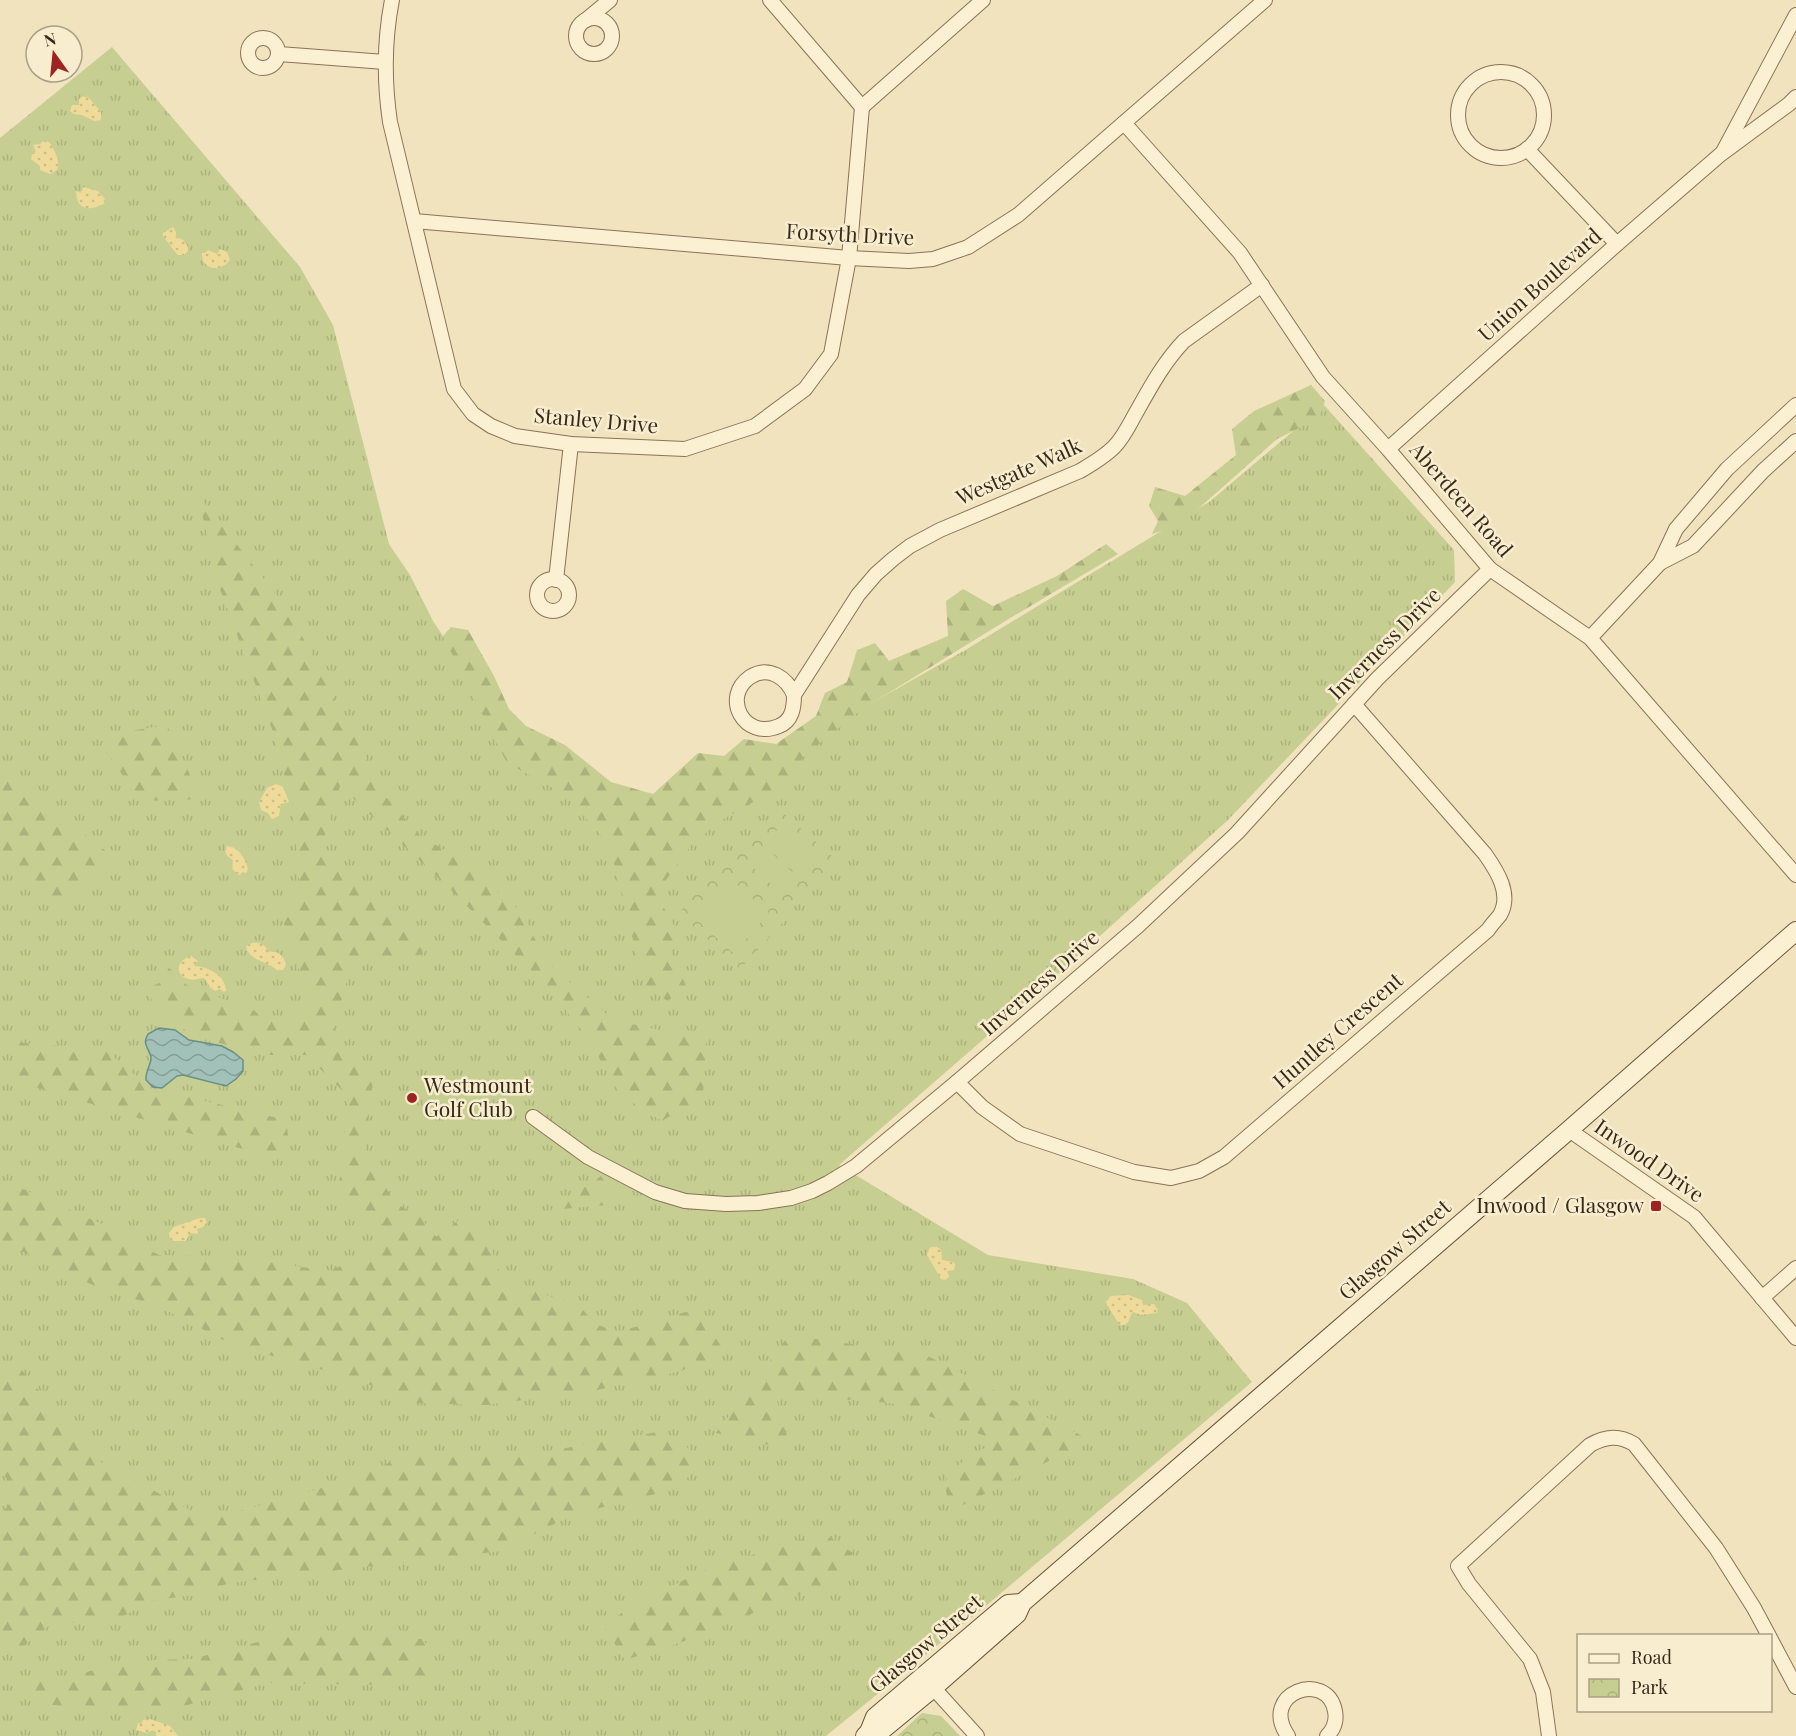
<svg xmlns="http://www.w3.org/2000/svg" width="1796" height="1736" font-family="'Playfair Display',serif">
	<style>
		.grass { fill: url(#grass-tufts) }
		.forest { fill: url(#forest-firs) }
		.sand { fill: url(#sand-dots) }
		.park { fill: url(#park-crowns) }
		.garden { fill: #c6cf91 }
		.water { fill: url(#water-waves); stroke: #689087; stroke-width: 1.5 }
		.lines { fill: none; stroke-linecap: round; stroke-linejoin: round }
		.street-casing { stroke: #8a7356; stroke-width: 16 }
		.secondary-casing { stroke: #6c5439; stroke-width: 20 }
		.street { stroke: #fbf0d2; stroke-width: 14 }
		.secondary { stroke: #fbf0d2; stroke-width: 18 }
		.poi-dot { fill: #9d2422; stroke: #f8edce; stroke-width: 2 }
		.labels { text-anchor: middle; stroke-width: 5; stroke-linejoin: round; paint-order: stroke }
		.street-label { font-size: 21px; fill: #382a1b; stroke: #f8edce }
		.poi-label { font-size: 21px; fill: #382a1b; stroke: #f8edce; text-anchor: start }
	</style>
	<defs>
		<pattern id="grass-tufts" width="24" height="20" patternUnits="userSpaceOnUse" patternTransform="scale(1.5)"><rect width="24" height="20" fill="#c6cf91"/><path d="M3 7l-1-3M5 7V3M7 7l1-3M15 17l-1-3M17 17v-4M19 17l1-3" fill="none" stroke="#abb27c"/></pattern>
		<pattern id="forest-firs" width="22" height="20" patternUnits="userSpaceOnUse" patternTransform="scale(1.5)"><rect width="22" height="20" fill="#c6cf91"/><path d="M5 1l3.5 6h-7zM16 11l3.5 6h-7z" fill="#abb27c"/></pattern>
		<pattern id="sand-dots" width="8" height="8" patternUnits="userSpaceOnUse" patternTransform="scale(1.5)"><rect width="8" height="8" fill="#efdb99"/><path d="M2 2h.1M6 6h.1" fill="none" stroke="#cebc83" stroke-width="1.8" stroke-linecap="round"/></pattern>
		<pattern id="park-crowns" width="20" height="18" patternUnits="userSpaceOnUse" patternTransform="scale(1.5)"><rect width="20" height="18" fill="#c6cf91"/><path d="M2 6a3 3 0 1 1 6 0M12 15a3 3 0 1 1 6 0" fill="none" stroke="#abb27c"/></pattern>
		<pattern id="water-waves" width="16" height="10" patternUnits="userSpaceOnUse" patternTransform="scale(1.5)"><rect width="16" height="10" fill="#a2c2b9"/><path d="M0 5q4-4 8 0t8 0" fill="none" stroke="#859e96"/></pattern>
	</defs>
	<rect width="100%" height="100%" fill="#f1e3be"/>
	<path class="grass" d="M112 47 300 267 333 325 389 544 410 575 433 621 463 666 500 711 657 820 794 747 967 649 1209 502 1324 405 1454 550 1455 582 1228 820 1047 984 839 1165 988 1255 1133 1279 1187 1303 1252 1382 988 1604 826 1736H0V138Z"/>
	<g class="forest">
		<path d="M1311 385 1325 401 1319 418 1277 439 1180 525 1152 534 1158 521 1149 506 1155 487 1185 496 1236 455 1232 429 1254 411Z"/>
		<path d="M198 495 289 611 385 796 418 834 467 864 520 911 548 963 613 1020 706 1040 703 1096 662 1121 620 1095 589 1040 551 991 450 889 340 786 321 849 416 937 423 954 351 965 332 1036 373 1076 365 1153 395 1203 420 1217 436 1237 459 1220 484 1227 503 1282 579 1305 595 1324 618 1332 696 1309 725 1352 681 1371 593 1391 486 1405 411 1403 359 1380 233 1345 158 1306 99 1288 0 1241V1179L102 1224 159 1255 232 1257 330 1271 381 1247 382 1224 338 1193 349 1097 306 1055H263L194 1036 163 1015 144 989 165 981 166 965 187 985 255 1011 262 1019 286 1022 312 1008 278 907 300 890 293 807 272 729 217 581Z"/>
		<path d="M1106 544 1118 554 1007 620 861 710 803 757 787 783 720 821 692 844 656 894 680 936 671 952 686 986 668 1001 645 988 609 844 564 794 507 763 443 636 451 627 468 630 494 676 509 709 526 726 565 745 611 782 653 794 698 753 724 756 744 739 776 744 816 716 825 693 847 682 857 650 875 643 889 661 948 636 946 601 963 589 993 606 1057 576Z"/>
		<path d="M167 725 201 799 143 801 123 776 101 744 117 733Z"/>
		<path d="M0 766 112 856 63 912 0 860Z"/>
		<path d="M14 1042 105 1050 150 1088 286 1120 289 1142 272 1155 235 1147 22 1083 13 1063Z"/>
		<path d="M601 1176 619 1204 550 1210Z"/>
		<path d="M789 1335 926 1355 1090 1440 951 1511 946 1492 947 1472 997 1440 891 1403 775 1394 791 1450 716 1433Z"/>
		<path d="M0 1360 19 1367 99 1461 208 1520 350 1480 407 1455 543 1452 663 1431 698 1455 683 1487 572 1515 501 1551 229 1583 199 1594 150 1601 113 1622 52 1623 14 1654 0 1650V1515L19 1493 0 1471Z"/>
		<path d="M823 1533 853 1553 833 1581 679 1643 625 1660 605 1628 628 1607 707 1569Z"/>
		<path d="M390 1631 424 1640 432 1657 427 1676 392 1685 268 1683 180 1707 122 1713 36 1703 29 1684 119 1665 155 1660 192 1659 285 1635 337 1637Z"/>
	</g>
	<g class="sand">
		<path d="M83 96 89 98 101 112V120L94 121 82 115 74 114 70 111 72 105H79V99Z"/>
		<path d="M43 141 49 142C54 149 61 161 57 170L50 174 40 170V166L31 159 32 154 36 152 33 145 40 144Z"/>
		<path d="M83 187 98 191 105 199 104 204C90 211 76 211 76 191L81 193Z"/>
		<path d="M173 227 176 232V237L183 240 188 247V251L184 255H178L176 253 163 236V233Z"/>
		<path d="M220 249 227 252 230 260C220 273 201 270 202 253H205L208 250 217 254Z"/>
		<path d="M276 784 283 787 289 802 281 804 279 816 272 819 268 813 261 810 259 802 267 788Z"/>
		<path d="M227 846C239 847 245 858 248 869L246 873 242 872 240 875H238L232 868 233 860C228 857 223 853 227 846Z"/>
		<path d="M252 943C260 942 265 944 268 952 277 950 283 955 286 964L284 970H277C267 961 249 961 246 946Z"/>
		<path d="M191 956 198 961 194 965 195 966C209 967 226 976 226 991L224 992 220 989 215 991 210 987 204 978C199 978 194 981 189 979 173 975 177 960 191 956Z"/>
		<path d="M200 1218H205L207 1222 203 1227 197 1229 198 1234 190 1233 186 1241H174L170 1239 169 1233 174 1227Z"/>
		<path d="M931 1247H937L941 1250 942 1260 954 1262 955 1265 954 1270 947 1271 949 1276 946 1280 941 1279 927 1255 928 1250Z"/>
		<path d="M1128 1295 1142 1300 1143 1305 1154 1304 1158 1310 1157 1313 1141 1315 1133 1312C1128 1317 1131 1326 1120 1325 1118 1322 1106 1305 1106 1301L1111 1296Z"/>
		<path d="M150 1719 170 1726 178 1736H156V1732L153 1730 147 1733 136 1730 138 1723 141 1724 143 1720Z"/>
	</g>
	<g class="park">
		<path d="M778 808 835 859 789 910 732 859Z"/>
		<path d="M725 862 787 918 740 969 679 913Z"/>
		<path d="M922 1713 941 1716 960 1736H897Z"/>
	</g>
	<g class="garden">
		<path d="M783 823 820 857 804 874 768 840Z"/>
		<path d="M763 845 800 879 784 896 747 862Z"/>
		<path d="M732 880 769 913 753 931 716 896Z"/>
		<path d="M712 902 749 936 733 953 696 919Z"/>
	</g>
	<path class="water" d="M159 1028 175 1030 189 1040 222 1046 233 1052 243 1060V1071L236 1079 226 1086 183 1075 177 1076 162 1088 153 1087 146 1080C145 1071 152 1063 151 1057 148 1046 142 1045 148 1034Z"/>
	<g class="lines">
		<defs>
			<g id="street">
				<path d="M392 0C384 41 384 81 390 122L454 389 473 414 491 426 515 436 571 444 685 449 755 426 805 389 831 354 849 258 862 107"/>
				<path d="M770 0 862 107"/>
				<circle cx="594" cy="36" r="18"/>
				<path d="M586 20 610 0"/>
				<circle cx="263" cy="53" r="15"/>
				<path d="M279 54 385 62"/>
				<circle cx="1501" cy="115" r="43"/>
				<path d="M862 107 983 0"/>
				<path d="M1124 123 1240 253 1323 377 1388 449 1490 569 1590 638 1796 875"/>
				<path d="M1527 149 1617 244"/>
				<path d="M1724 150 1796 15"/>
				<path d="M414 221 849 258 909 261 933 259 968 247 1018 215 1265 0"/>
				<path d="M1388 449 1617 244 1721 154 1789 104 1796 97"/>
				<path d="M1660 563 1693 546 1763 471 1796 441"/>
				<circle cx="553" cy="595" r="16"/>
				<path d="M556 580 571 444"/>
				<path d="M1590 638 1660 563 1676 529 1727 469 1796 405"/>
				<path d="M794 695C787 678 769 665 750 677 721 697 744 741 779 726 792 721 794 708 794 695L858 595 876 574 893 559 910 546 940 530 1080 471C1092 464 1104 457 1114 447 1124 437 1130 423 1137 411 1151 386 1164 362 1184 341L1262 285"/>
				<path d="M957 1082 982 1107 1020 1134 1134 1172 1171 1178 1199 1171 1224 1157 1488 930C1491 925 1496 920 1500 915 1512 894 1497 871 1485 854L1354 704"/>
				<path d="M533 1117 588 1157 655 1192 685 1201 726 1204 758 1203 791 1198 812 1191 828 1183 856 1166 957 1082 1138 926 1237 833 1377 679 1490 569"/>
				<path d="M1569 1130 1694 1217 1796 1338"/>
				<path d="M1762 1298 1796 1268"/>
				<path d="M1770 1638 1796 1687"/>
				<path d="M928 1682 977 1736"/>
				<path d="M1288 1736C1258 1693 1327 1669 1335 1711 1337 1721 1334 1729 1327 1736"/>
				<path d="M1549 1736 1543 1692 1530 1659 1469 1584 1458 1566 1590 1445C1606 1436 1619 1435 1634 1444L1716 1548 1754 1608 1769 1636"/>
			</g>
			<g id="secondary">
				<path d="M869 1732 882 1730 933 1688 1017 1614 1022 1603 1569 1130 1796 931"/>
				<path d="M865 1736 869 1732 875 1717 1008 1604 1022 1603"/>
			</g>
		</defs>
		<use href="#street" class="street-casing"/>
		<use href="#secondary" class="secondary-casing"/>
		<use href="#street" class="street"/>
		<use href="#secondary" class="secondary"/>
	</g>
	<g class="poi-dot">
		<circle cx="412" cy="1098" r="6"/>
		<rect x="1650" y="1200" width="12" height="12" rx="3"/>
	</g>
	<g class="labels">
		<g class="street-label">
			<text transform="translate(850 235) rotate(3)" y="7">Forsyth Drive</text>
			<text transform="translate(1540 285) rotate(-42)" y="7">Union Boulevard</text>
			<text transform="translate(596 421) rotate(5)" y="7">Stanley Drive</text>
			<text transform="translate(1019 472) rotate(-24)" y="7">Westgate Walk</text>
			<text transform="translate(1461 500) rotate(49)" y="7">Aberdeen Road</text>
			<text transform="translate(1385 644) rotate(-45)" y="7">Inverness Drive</text>
			<text transform="translate(1040 983) rotate(-41)" y="7">Inverness Drive</text>
			<text transform="translate(1338 1031) rotate(-41)" y="7">Huntley Crescent</text>
			<text transform="translate(1649 1161) rotate(35)" y="7">Inwood Drive</text>
			<text transform="translate(1395 1250) rotate(-41)" y="7">Glasgow Street</text>
			<text transform="translate(926 1644) rotate(-40)" y="7">Glasgow Street</text>
		</g>
		<g class="poi-label">
			<text x="424" y="1093">Westmount<tspan x="424" dy="24">Golf Club</tspan></text>
			<text x="1644" y="1213" text-anchor="end">Inwood / Glasgow</text>
		</g>
	</g>
	<rect x="1577" y="1634" width="195" height="78" fill="#f8edce" stroke="#ab9f86" stroke-width="1.5"/>
	<rect x="1589" y="1654" width="30" height="9" fill="#fbf0d2" stroke="#ab9f86" stroke-width="1.5"/>
	<text x="1631" y="1664" font-size="18" fill="#382a1b">Road</text>
	<rect x="1589" y="1679" width="30" height="18" fill="url(#park-crowns)" stroke="#ab9f86" stroke-width="1.5"/>
	<text x="1631" y="1694" font-size="18" fill="#382a1b">Park</text>
	<g transform="translate(54 54) rotate(345)"><circle r="28" fill="#f8edce" stroke="#ab9f86" stroke-width="1.5"/>
	<path d="M0-4.5L10 22L0 15L-10 22Z" fill="#9d2422"/>
	<text y="-9" font-size="16" font-weight="bold" text-anchor="middle" fill="#382a1b">N</text>
	</g>
</svg>
